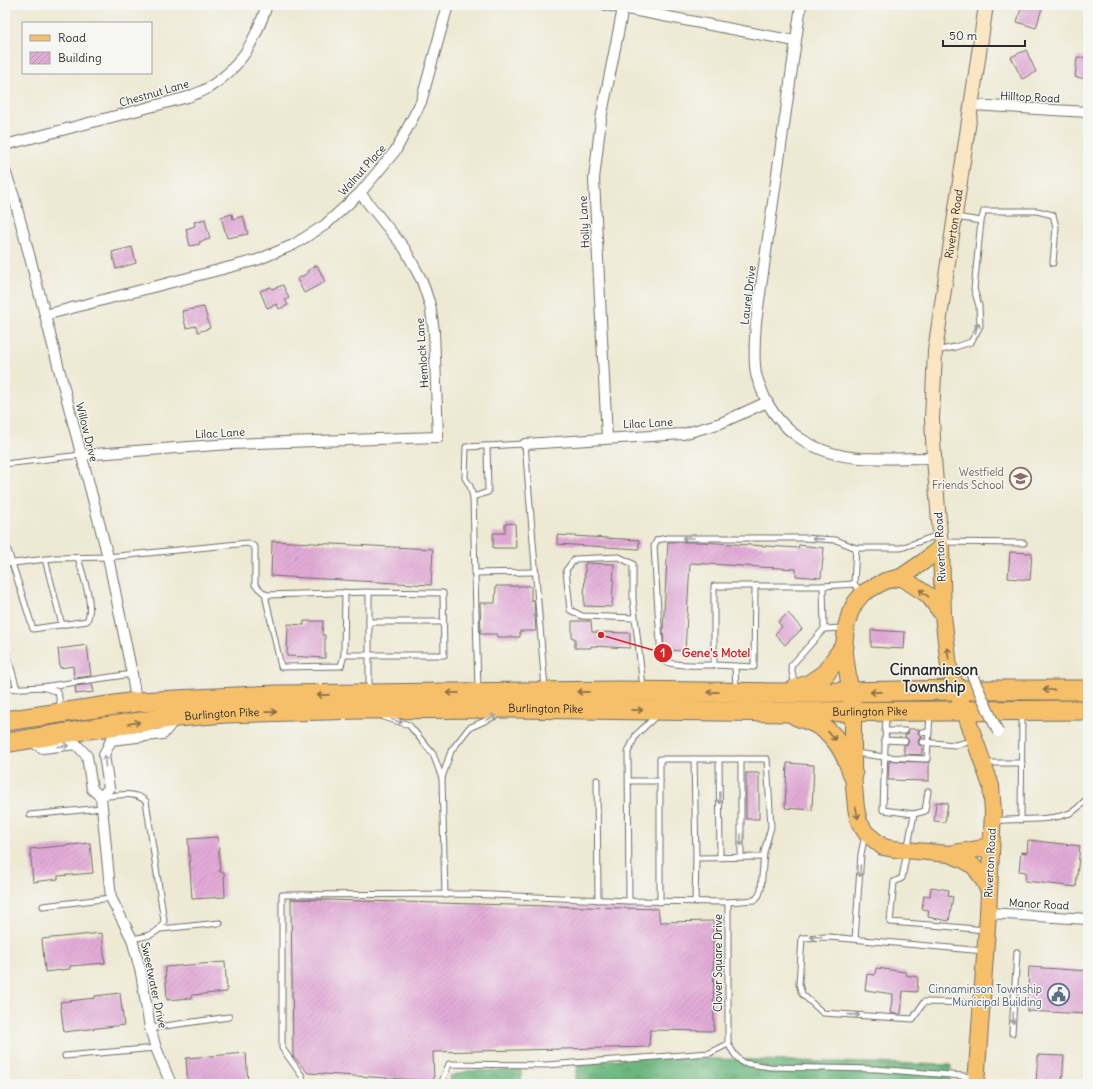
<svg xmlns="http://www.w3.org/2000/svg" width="1093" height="1089" font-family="Delius,sans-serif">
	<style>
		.forest { fill: url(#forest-crowns); stroke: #4c7054 }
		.building { fill: url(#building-hatch) }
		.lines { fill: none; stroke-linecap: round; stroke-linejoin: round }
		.lane-casing { stroke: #6f6e66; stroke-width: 7 }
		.street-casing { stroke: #6f6e66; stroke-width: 12 }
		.secondary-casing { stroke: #6f6e66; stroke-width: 16 }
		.primary-casing { stroke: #6f6e66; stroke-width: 18 }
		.highway-casing { stroke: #6f6e66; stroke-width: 21 }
		.lane { stroke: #fff; stroke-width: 5 }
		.street { stroke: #fff; stroke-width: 10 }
		.secondary { stroke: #fbe6c4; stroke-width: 14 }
		.primary { stroke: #f6c06b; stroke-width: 16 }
		.highway { stroke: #f6c06b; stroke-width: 19 }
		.street-bridge-casing { stroke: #6f6e66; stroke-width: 12; stroke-linecap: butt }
		.street-bridge { stroke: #fff; stroke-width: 10 }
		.oneway { stroke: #a0a0a0 }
		.oneway2 { stroke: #866e48 }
		.labels { text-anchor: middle; stroke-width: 3; stroke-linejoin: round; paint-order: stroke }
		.street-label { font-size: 11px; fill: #2b2b2b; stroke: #f6f6f2 }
		.education-label { font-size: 11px; fill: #785e54; stroke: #f6f6f2; text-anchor: end }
		.service-label { font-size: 11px; fill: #4e5e75; stroke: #f6f6f2; text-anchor: end }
		.district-label { font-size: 15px; font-weight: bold; fill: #2b2b2b; stroke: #f6f6f2 }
		.leader { fill: none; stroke: #d62828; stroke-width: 1.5 }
		.callout-dot { fill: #d62828; stroke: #f6f6f2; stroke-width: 1.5 }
		.mark-label { font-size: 12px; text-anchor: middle; font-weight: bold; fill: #fff }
		.callout-label { font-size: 12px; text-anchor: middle; font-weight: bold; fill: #d62828; stroke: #f6f6f2; stroke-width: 3; stroke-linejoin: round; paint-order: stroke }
	</style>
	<defs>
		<pattern id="forest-crowns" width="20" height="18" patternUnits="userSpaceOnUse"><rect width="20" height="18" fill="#6cb67d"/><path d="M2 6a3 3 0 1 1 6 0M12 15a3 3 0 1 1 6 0" fill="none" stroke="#599467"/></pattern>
		<pattern id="building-hatch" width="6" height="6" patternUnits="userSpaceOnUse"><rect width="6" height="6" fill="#e2abd7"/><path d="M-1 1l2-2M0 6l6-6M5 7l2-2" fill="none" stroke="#c293b9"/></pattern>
	</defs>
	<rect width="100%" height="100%" fill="#f6f6f2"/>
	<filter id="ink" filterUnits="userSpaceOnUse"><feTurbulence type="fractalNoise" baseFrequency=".025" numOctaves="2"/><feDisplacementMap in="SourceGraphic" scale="8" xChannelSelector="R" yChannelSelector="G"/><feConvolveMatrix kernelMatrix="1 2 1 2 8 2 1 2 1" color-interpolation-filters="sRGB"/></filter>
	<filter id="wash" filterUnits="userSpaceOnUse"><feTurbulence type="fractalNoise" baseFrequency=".012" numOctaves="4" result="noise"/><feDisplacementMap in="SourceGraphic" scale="16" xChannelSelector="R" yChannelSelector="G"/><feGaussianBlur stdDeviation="0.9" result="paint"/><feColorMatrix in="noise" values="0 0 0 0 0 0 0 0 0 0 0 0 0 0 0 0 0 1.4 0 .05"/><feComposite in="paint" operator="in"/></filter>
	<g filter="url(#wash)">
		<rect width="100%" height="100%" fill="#ede9d3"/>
		<g class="forest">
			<path d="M639 1057 951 1065 950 1084H575L578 1063Z"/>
			<path d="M521 1070 522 1084H448L450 1076 468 1071Z"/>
		</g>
		<g id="blocks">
			<g class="building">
				<path d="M1022 5H1043L1036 28 1017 22Z"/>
				<path d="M1026 50 1036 72 1022 79 1011 57Z"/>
				<path d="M1077 57 1088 58V79L1075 77Z"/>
				<path d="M232 214 233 219 243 216 248 234 227 238 221 217Z"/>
				<path d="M205 219 210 239 199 242 200 244 190 246 186 229 195 226 194 222Z"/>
				<path d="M132 247 136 263 116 269 112 252Z"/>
				<path d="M317 265 325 282 304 293 297 279 308 273 307 271Z"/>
				<path d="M283 285 289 298 285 300 288 305 279 309 277 304 267 308 260 291 271 287 272 289Z"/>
				<path d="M204 307 210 328 198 332 196 326 186 328 182 311Z"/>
				<path d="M515 523 516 548H493V533H505V524Z"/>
				<path d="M557 535 639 540V549L557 544Z"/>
				<path d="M272 541 433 549 431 585 271 576Z"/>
				<path d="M668 542H701L798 548 799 545 824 548 821 578 796 576V569L690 563 685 651 664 650 663 630Z"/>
				<path d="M1010 552 1032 553 1030 580 1008 578Z"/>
				<path d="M585 563 614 564 612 607 584 606Z"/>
				<path d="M496 586H531V600H534L536 631H520V637H497V634H481L480 603H495Z"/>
				<path d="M788 613 802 629 785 645 775 634 782 627 778 622Z"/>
				<path d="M304 621H323L322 635H325V658L287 656 288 624 304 625Z"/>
				<path d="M572 621H591L592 632 630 633V648L591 646V648H575V638H572Z"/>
				<path d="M871 630 905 632 904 649 871 647Z"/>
				<path d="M87 645 91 676 74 678 73 666 60 668 58 649Z"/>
				<path d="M92 684 94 692 76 694 75 686Z"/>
				<path d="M908 729H919L918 733 922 736V738L919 739 918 742 919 745 922 746V755L904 754V745L907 744 909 742 908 739 905 737V735L909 733Z"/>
				<path d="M889 761 929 762V781L888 780Z"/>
				<path d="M787 763 814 765 812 810 785 808Z"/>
				<rect x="746" y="773" width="13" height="46"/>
				<path d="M936 802 948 803 945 822 934 821Z"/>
				<path d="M218 837 220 872H224L225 897 192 899 188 839Z"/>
				<path d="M1028 840 1080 846 1076 887 1025 881 1026 872 1019 871 1021 852 1027 853Z"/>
				<path d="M90 843 93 873 58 876V879L33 882 30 849Z"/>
				<path d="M931 887 949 890 948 896 953 897 949 921 928 917 929 910 922 909 924 895 930 896Z"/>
				<path d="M291 899 658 909 660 922 713 921 714 1031 650 1030 649 1047 433 1052 434 1081 308 1073 293 1056Z"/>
				<path d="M102 933 105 963 70 966V969L45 972 42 939Z"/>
				<path d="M225 962 227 992 192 995V998L167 1000 165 967Z"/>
				<path d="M1029 967 1088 971V1014L1027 1011Z"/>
				<path d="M876 968 906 972V975L918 977 917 992 903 991 901 1014 890 1013 893 994 865 990 867 974 875 975Z"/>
				<path d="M120 993 124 1025 64 1032 60 1002 95 998V996Z"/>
				<path d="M246 1053 248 1083 188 1084 186 1058Z"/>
				<path d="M1038 1055 1064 1056 1062 1084H1036Z"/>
			</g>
		</g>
	</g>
	<g filter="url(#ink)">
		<use href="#blocks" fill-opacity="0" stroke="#6f6e66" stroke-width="1"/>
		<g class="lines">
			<defs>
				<g id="lane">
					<path d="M981 221 984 211H1037L1053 215 1056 227 1053 263"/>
					<path d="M936 351 955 347 971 342 980 326 979 306 974 289 981 221 956 217"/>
					<path d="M5 464 81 455"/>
					<path d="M473 497 488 492 487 446"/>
					<path d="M5 541 33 629 87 621C95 604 82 575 78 557"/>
					<path d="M941 542 1024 543"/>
					<path d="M45 559 62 625"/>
					<path d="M5 564 55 558 108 557 248 543 255 547V585L266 595"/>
					<path d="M474 573 536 572"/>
					<path d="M854 584 856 548H901L938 535"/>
					<path d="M755 586H823"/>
					<path d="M635 618 582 616 570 610 566 570 575 559 619 557 633 564V599L643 687"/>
					<path d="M369 622H443"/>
					<path d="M824 629 843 628"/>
					<path d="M5 647 17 689"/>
					<path d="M344 655 345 592"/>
					<path d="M714 665C701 665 669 667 661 659L654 546 657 540 667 538H803L836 540 856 548"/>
					<path d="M735 666 714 665V586H755L754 667 735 666 736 690"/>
					<path d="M792 684 794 682 791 666 824 629 823 586 854 584 862 592"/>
					<path d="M42 687 132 674"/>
					<path d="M5 689 42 687 58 692 61 710"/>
					<path d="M478 690 473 497 470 486 465 478 466 447 525 444 545 688"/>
					<path d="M369 691V592L443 593 444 655H344L341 666 281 667 266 599V595L369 592"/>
					<path d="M886 714 883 810 914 814 925 811 928 791"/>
					<path d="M384 717 409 725 433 754 442 778 451 751 469 728 498 715"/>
					<path d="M885 731H905"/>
					<path d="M922 732 929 733"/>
					<path d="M884 740 905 741"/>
					<path d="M922 742 955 745 973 741"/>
					<path d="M856 753 884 757 927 759 930 715"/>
					<path d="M694 759 696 858 695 902"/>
					<path d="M719 759 720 857"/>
					<path d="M741 759V857"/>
					<path d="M985 763H1022"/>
					<path d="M442 778 445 895"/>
					<path d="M597 780 598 900"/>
					<path d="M102 797C118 795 133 791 146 801L164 921C158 936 146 936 132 939"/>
					<path d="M914 814 902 878 894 882 890 922 943 926 985 930"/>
					<path d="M30 815 102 808"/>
					<path d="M1021 820 1022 715"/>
					<path d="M995 821C1019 818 1047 822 1070 813 1077 810 1083 803 1088 797"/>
					<path d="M696 858 763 857"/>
					<path d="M629 901 628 752 636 735 657 715"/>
					<path d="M660 902V781"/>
					<path d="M728 902V1044L735 1055 743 1063 770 1067 876 1069 975 1077"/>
					<path d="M43 906 111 898"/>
					<path d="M161 929 220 923"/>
					<path d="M855 939 861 854 865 835"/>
					<path d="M5 961V971"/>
					<path d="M980 1003 924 1002 913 1019 823 1013 802 994 799 984 802 938 829 937 984 951"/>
					<path d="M150 1028 229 1017"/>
					<path d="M1012 1033 1017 952"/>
					<path d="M65 1056 156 1048"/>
					<path d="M304 1084 302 1076 282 1048V895L469 894 629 901 728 902 755 900 759 895 761 889 764 852 771 827 767 759H660V781H629"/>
					<path d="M441 1084 449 1064 546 1065 710 1053 728 1044"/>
				</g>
				<g id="street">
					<path d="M606 5 795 41"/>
					<path d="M801 5 756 322C755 339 753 356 756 374 757 379 760 385 762 391 778 432 817 455 860 458 884 459 909 458 934 458"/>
					<path d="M971 105 1088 112"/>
					<path d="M5 145 188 97C194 94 202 92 208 88 241 68 255 41 267 5"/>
					<path d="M5 171 14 197 45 315 108 557 132 674 136 702"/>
					<path d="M45 315 257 260 293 245 325 225 360 193 396 150 421 102 448 5"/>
					<path d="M607 438 594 179 601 119 623 8"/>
					<path d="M525 444 683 434 721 423 767 402"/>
					<path d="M81 455 230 444 438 437 434 331 430 305 422 281 405 249 360 193"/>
					<path d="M28 740 43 748 76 744 87 756 92 789 101 797"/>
					<path d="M988 913 1088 919"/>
					<path d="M171 1084 156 1048 150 1028 141 973 132 939 111 898 101 797 109 788 104 755 111 740 163 734 176 718"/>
				</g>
				<g id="secondary">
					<path id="s1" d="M941 547 934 458 932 419 935 351 986 5"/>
				</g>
				<g id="primary">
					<path d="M941 547 943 615 949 667 991 786 993 812 988 913 976 1084"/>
					<path d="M941 547 923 562 901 577 885 581 863 593 855 603 850 613 846 627 844 647 853 712V775L856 808 859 822 866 833 883 847 894 849 949 854 979 849 991 844"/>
					<path d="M901 577 928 595 943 615"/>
					<path d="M949 854C974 863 976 866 988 889"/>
				</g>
				<g id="highway">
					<path d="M794 690 810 684 825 674 844 647"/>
					<path d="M795 715C801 718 809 720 815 723 836 733 846 754 853 775"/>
					<path d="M5 721 136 702 276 695 620 691 786 693 957 690H1088"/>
					<path id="s2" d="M5 743 96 728 177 717 225 713 360 709 514 708 786 712 1088 710"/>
				</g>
			</defs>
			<use href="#lane" class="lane-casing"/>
			<use href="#street" class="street-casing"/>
			<use href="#secondary" class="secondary-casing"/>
			<use href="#primary" class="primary-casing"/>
			<use href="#highway" class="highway-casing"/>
			<use href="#lane" class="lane"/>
			<use href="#street" class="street"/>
			<use href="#secondary" class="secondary"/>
			<use href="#primary" class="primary"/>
			<use href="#highway" class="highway"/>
			<defs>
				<path id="street-bridge" d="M971 673 998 732"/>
			</defs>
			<use href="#street-bridge" class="street-bridge-casing"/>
			<use href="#street-bridge" class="street-bridge"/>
		</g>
		<defs><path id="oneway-shaft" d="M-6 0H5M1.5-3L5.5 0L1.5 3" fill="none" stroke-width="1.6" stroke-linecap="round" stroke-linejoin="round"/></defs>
		<g class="oneway">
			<use href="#oneway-shaft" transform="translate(977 328) rotate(-72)"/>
			<use href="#oneway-shaft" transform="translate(688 538) rotate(-180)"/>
			<use href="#oneway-shaft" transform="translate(818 539) rotate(-176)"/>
			<use href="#oneway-shaft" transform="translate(491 718) rotate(-24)"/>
			<use href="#oneway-shaft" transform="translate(397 721) rotate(17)"/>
			<use href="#oneway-shaft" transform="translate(63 746) rotate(-7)"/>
			<use href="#oneway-shaft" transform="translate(105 761) rotate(-95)"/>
			<use href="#oneway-shaft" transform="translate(720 798) rotate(89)"/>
			<use href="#oneway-shaft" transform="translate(741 840) rotate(89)"/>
			<use href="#oneway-shaft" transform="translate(860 871) rotate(94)"/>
			<use href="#oneway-shaft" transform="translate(816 937) rotate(177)"/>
			<use href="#oneway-shaft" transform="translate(854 1015) rotate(4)"/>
			<use href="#oneway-shaft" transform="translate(1013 1018) rotate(93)"/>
		</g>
		<g class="oneway2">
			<use href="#oneway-shaft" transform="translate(924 593) rotate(-141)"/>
			<use href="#oneway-shaft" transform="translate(948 653) rotate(-97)"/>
			<use href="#oneway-shaft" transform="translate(1049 690) rotate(180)"/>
			<use href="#oneway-shaft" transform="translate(583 692) rotate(179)"/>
			<use href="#oneway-shaft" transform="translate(713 692) rotate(-179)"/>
			<use href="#oneway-shaft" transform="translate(876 692) rotate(179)"/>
			<use href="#oneway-shaft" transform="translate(453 693) rotate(179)"/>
			<use href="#oneway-shaft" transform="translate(323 695) rotate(179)"/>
			<use href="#oneway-shaft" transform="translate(637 710) rotate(1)"/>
			<use href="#oneway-shaft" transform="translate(271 712) rotate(-1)"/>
			<use href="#oneway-shaft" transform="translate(134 723) rotate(-8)"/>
			<use href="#oneway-shaft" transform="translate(832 736) rotate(47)"/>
			<use href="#oneway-shaft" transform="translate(857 813) rotate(79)"/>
		</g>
	</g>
	<defs>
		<symbol id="school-ring" viewBox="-11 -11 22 22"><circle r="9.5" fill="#f6f6f2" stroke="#8d6e63" stroke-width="1.5"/><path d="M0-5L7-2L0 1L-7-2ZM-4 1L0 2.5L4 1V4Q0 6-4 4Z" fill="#8d6e63"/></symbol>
		<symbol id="civic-ring" viewBox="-11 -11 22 22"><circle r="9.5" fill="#f6f6f2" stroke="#5c6f8a" stroke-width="1.5"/><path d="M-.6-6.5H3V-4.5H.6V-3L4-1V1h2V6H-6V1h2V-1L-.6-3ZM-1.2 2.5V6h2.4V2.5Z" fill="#5c6f8a"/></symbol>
	</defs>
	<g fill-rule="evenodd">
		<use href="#school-ring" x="1008" y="466" width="25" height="25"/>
		<use href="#civic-ring" x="1046" y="982" width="25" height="25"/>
	</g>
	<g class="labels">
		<g class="street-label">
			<text transform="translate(154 93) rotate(-16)" y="4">Chestnut Lane</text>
			<text transform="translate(1030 97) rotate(3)" y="4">Hilltop Road</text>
			<text transform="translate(362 170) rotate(-48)" y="4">Walnut Place</text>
			<text transform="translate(584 222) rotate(-93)" y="4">Holly Lane</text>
			<text dy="4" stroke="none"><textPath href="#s1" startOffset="325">Riverton Road</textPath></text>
			<text transform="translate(748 295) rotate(-83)" y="4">Laurel Drive</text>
			<text transform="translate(422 353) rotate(-94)" y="4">Hemlock Lane</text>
			<text transform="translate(648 423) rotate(-3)" y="4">Lilac Lane</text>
			<text transform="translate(87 432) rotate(76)" y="4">Willow Drive</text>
			<text transform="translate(220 433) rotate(-3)" y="4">Lilac Lane</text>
			<text transform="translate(940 547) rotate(-93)" y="4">Riverton Road</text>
			<text dy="4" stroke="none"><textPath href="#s2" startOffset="543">Burlington Pike</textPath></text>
			<text dy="4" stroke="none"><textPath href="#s2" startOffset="867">Burlington Pike</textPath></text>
			<text dy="4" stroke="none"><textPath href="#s2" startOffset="219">Burlington Pike</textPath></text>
			<text transform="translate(990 863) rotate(-87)" y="4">Riverton Road</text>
			<text transform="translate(1039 904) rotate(3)" y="4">Manor Road</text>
			<text transform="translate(718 963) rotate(-90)" y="4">Clover Square Drive</text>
			<text transform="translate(154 985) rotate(78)" y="4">Sweetwater Drive</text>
		</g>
		<g class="education-label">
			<text x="1004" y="476">Westfield<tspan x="1004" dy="13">Friends School</tspan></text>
		</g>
		<g class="service-label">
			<text x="1042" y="993">Cinnaminson Township<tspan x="1042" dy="13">Municipal Building</tspan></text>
		</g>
		<g class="district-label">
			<text x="934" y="675">Cinnaminson<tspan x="934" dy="17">Township</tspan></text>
		</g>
	</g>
	<path class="leader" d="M601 635L663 653"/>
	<g class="callout-dot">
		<circle cx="601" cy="635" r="4"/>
		<circle cx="663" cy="653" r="10"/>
	</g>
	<g class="mark-label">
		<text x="663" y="657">1</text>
	</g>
	<g class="callout-label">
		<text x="716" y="657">Gene's Motel</text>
	</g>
	<rect width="1093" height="1089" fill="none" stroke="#f6f6f2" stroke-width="20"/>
	<rect x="22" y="22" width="130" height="52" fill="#f6f6f2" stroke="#a5a5a2"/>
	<rect x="30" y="35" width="20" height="6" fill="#f6c06b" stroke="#a5a5a2"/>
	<text x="58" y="42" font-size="12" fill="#2b2b2b">Road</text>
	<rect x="30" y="52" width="20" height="12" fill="url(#building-hatch)" stroke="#a5a5a2"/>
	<text x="58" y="62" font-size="12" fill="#2b2b2b">Building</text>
	<path d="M943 40v6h82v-6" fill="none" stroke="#2b2b2b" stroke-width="2"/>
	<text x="949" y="40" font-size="12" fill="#2b2b2b" stroke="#f6f6f2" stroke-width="3" paint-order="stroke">50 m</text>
</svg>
